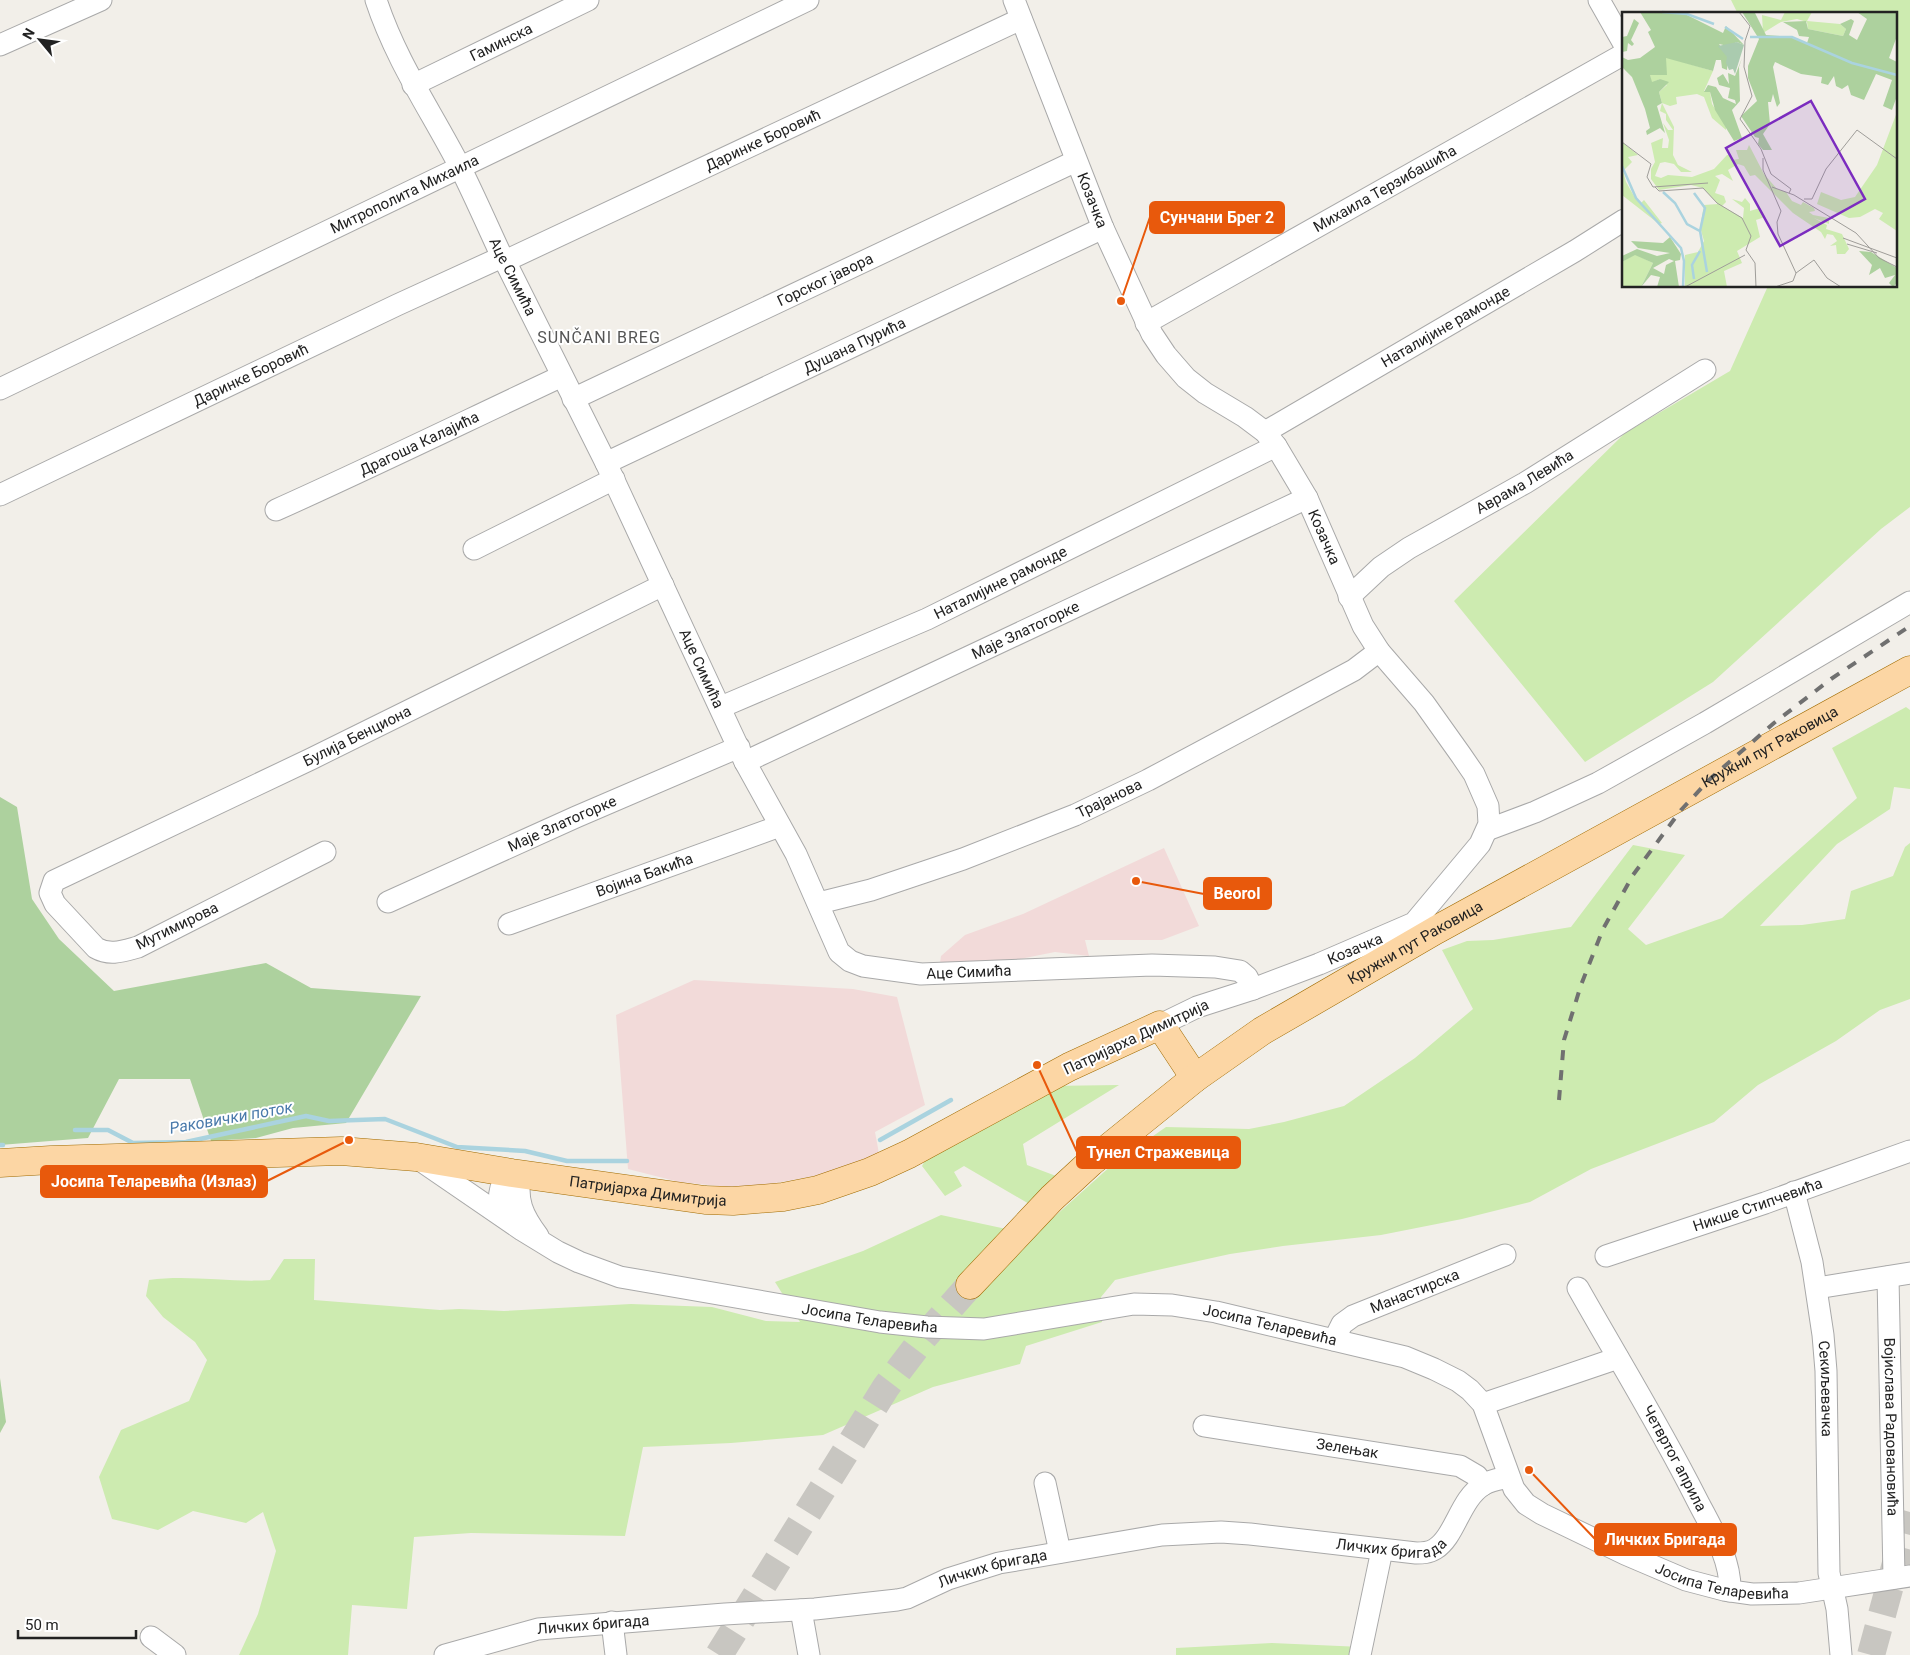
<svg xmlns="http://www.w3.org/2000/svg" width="1910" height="1655" font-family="Roboto,sans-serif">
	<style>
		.commercial { fill: #f2dad9 }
		.grass { fill: #cdebb0 }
		.forest { fill: #add19e }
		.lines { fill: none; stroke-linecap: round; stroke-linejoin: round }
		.stream { stroke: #aad3df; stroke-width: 4.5 }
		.major-tunnel { stroke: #c8c6c1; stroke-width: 28; stroke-dasharray: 28 14; stroke-linecap: butt }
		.highway-tunnel { stroke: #c8c6c1; stroke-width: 28; stroke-dasharray: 28 14; stroke-linecap: butt }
		.minor-casing { stroke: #a9a9a9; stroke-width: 23 }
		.major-casing { stroke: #a06b00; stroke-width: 29 }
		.minor { stroke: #fff; stroke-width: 21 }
		.major { stroke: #fcd6a4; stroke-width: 28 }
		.rail { stroke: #707070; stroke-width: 4; stroke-dasharray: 10 10; stroke-linecap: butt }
		.labels { text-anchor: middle; stroke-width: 4; stroke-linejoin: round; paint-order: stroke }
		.street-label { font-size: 15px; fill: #222; stroke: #fff }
		.neighbourhood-label { font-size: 16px; letter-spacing: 1px; fill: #555; stroke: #fff }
		.water-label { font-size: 16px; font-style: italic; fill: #4a7aab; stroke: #fff }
		.inset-river { fill: none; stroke: #aad3df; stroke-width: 2.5 }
		.inset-road { fill: none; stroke: #9f9d99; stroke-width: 1 }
		.view { fill: #7b2cbf; fill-opacity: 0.15; stroke: #7b2cbf; stroke-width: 2.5 }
		.inset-edge { fill: none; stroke: #222; stroke-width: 2.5 }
		.leader { fill: none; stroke: #e8590c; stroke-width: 2 }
		.callout-dot { fill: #e8590c; stroke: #fff; stroke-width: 2 }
		.callout { fill: #e8590c; stroke: #e8590c; stroke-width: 2 }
		.callout-label { font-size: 16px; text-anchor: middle; font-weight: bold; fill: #fff }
	</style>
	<rect width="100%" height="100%" fill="#f2efe9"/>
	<g class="commercial">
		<path d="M1164 848 1199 926 1162 940H1085L1089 956 1055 952 989 965 939 970 941 956 965 935 1023 914Z"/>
		<path d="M694 980 853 989 897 997 925 1105 875 1132 880 1159 854 1169 770 1184 729 1187 679 1182 628 1169 616 1015Z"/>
	</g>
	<g class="grass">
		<path d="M1731 0H1910V507L1881 529 1713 682 1585 762 1454 601 1625 433 1730 371 1768 286H1896V14H1738Z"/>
		<path d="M1906 707 1910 710V789L1894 787 1890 809 1837 844 1760 926 1802 925 1845 919 1851 891 1893 876 1905 847 1910 843V999L1880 1010 1836 1041 1758 1085 1714 1122 1591 1169 1530 1202 1462 1219 1381 1235 1283 1246 1230 1254 1153 1271 1115 1280 1101 1297 1102 1322 1026 1346 1020 1364 933 1387 823 1435 731 1443 643 1447 625 1536 471 1533 414 1537 407 1609 352 1605 348 1655H239L258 1614 276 1551 263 1512 246 1523 193 1511 158 1530 112 1519 99 1477 121 1430 189 1401 207 1360 195 1342 163 1317 146 1296 149 1280C189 1274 230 1283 270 1280L284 1259H315L314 1300 440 1310 459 1309 504 1311 631 1304 712 1307 766 1321 800 1322 775 1282 863 1251 941 1215 1034 1235 1113 1164 1166 1127 1249 1129 1284 1122 1344 1106 1415 1058 1473 1009 1442 950 1467 941 1493 940 1571 927 1633 845 1685 855 1628 929 1646 945 1722 918 1857 798 1832 748Z"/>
		<path d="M1119 1085 1023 1144 1027 1165 1064 1179 1031 1205 964 1166 954 1172 962 1186 945 1196 922 1166 929 1153 1048 1086Z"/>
		<path d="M1272 1643 1362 1647 1360 1655H1176V1648Z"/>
	</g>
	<g class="forest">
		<path d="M0 797 17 807 32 899 59 939 114 991 266 963 311 988 421 996 346 1123 293 1128 256 1138 211 1141 190 1079H119L88 1138 0 1145Z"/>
		<path d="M0 1378 6 1422 0 1433Z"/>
	</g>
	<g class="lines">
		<g class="stream">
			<path d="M75 1130H108L133 1143 186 1142 306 1116 329 1121 385 1119 457 1147 525 1151 567 1161H627"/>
			<path d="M880 1140 951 1100"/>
			<path d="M0 1145H3"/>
		</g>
		<path class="major-tunnel" d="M719 1655 886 1387 924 1337 970 1285"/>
		<path class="highway-tunnel" d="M1871 1655 1910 1512"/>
		<defs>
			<g id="minor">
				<path id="s1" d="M376 0C396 61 431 111 460 167 475 197 488 227 502 257L505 261 606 463 745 762 796 854 839 952 850 961 863 966 921 974 1152 965 1215 967 1240 971 1247 977 1253 989"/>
				<path id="s2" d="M1014 0 1103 228 1152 334 1166 355 1186 378 1205 393 1245 417 1265 432 1276 446 1307 498 1363 626 1379 651 1424 703 1461 755 1474 774 1488 806 1489 824 1480 844 1414 923 1319 964 1253 989 1197 1007 1160 1025"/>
				<path d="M1599 0 1624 44"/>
				<path d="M0 45 101 0"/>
				<path id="s3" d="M413 85 588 0"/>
				<path id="s4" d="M505 261 1021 19"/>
				<path id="s5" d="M1146 323 1624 54"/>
				<path id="s6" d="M0 389 808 0"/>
				<path id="s7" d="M573 399 1076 161"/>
				<path id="s8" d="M1265 432 1575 251 1624 220"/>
				<path id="s9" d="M606 463 1103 228"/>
				<path id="s10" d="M0 495 397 305 502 257"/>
				<path id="s11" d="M276 510C372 467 466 421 562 376"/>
				<path d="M474 549 614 479"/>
				<path id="s12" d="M1349 597 1381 567 1409 548 1525 483 1705 370"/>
				<path id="s13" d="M721 707 927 619 1276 446"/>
				<path id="s14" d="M745 762 1307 498"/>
				<path d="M1487 830 1535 812 1598 783 1705 723 1910 602"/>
				<path id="s15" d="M325 852 138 947C123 951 110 956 96 948L55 904 50 893 54 881 311 759 663 585"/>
				<path id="s16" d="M388 902 576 817 739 747"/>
				<path id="s17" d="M819 903 871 890 963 859 1075 815 1148 780 1311 693 1354 670 1379 651"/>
				<path id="s18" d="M509 924 780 826"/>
				<path id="s19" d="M420 1160 522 1230 558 1252 579 1262 620 1277 880 1322 927 1327 984 1329 1134 1304 1172 1305 1216 1312 1405 1357 1434 1369 1458 1381 1470 1390 1483 1404 1514 1489 1526 1504 1542 1514 1625 1554 1686 1580 1724 1590 1752 1594 1799 1593 1910 1576"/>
				<path d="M521 1174C515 1200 523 1216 538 1236"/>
				<path id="s20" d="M1794 1192 1812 1262 1823 1335 1826 1371 1829 1573 1837 1609 1841 1655"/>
				<path d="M504 1217C498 1200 496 1186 512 1173"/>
				<path id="s21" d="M1606 1256 1765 1203 1910 1151"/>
				<path id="s22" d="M1888 1277 1894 1578"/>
				<path id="s23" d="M1578 1288C1617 1357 1659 1425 1695 1496 1710 1526 1731 1557 1730 1591"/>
				<path d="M1817 1288 1910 1273"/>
				<path id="s24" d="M1334 1340 1342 1324 1353 1316 1505 1255"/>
				<path d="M1483 1404 1618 1358"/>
				<path id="s25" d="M1204 1426 1460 1466 1477 1476 1483 1485"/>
				<path d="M1045 1483 1060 1552"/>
				<path d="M801 1610 809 1655"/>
				<path d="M612 1622 616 1655"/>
				<path d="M151 1637 175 1655"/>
				<path id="s26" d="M445 1655 538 1629 725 1614 815 1609 897 1600 907 1598 948 1579 999 1563 1162 1535 1221 1532 1250 1534 1416 1553C1422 1553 1429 1553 1435 1549 1455 1537 1460 1499 1483 1485 1490 1480 1500 1479 1509 1477"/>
				<path d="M1360 1655 1382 1550"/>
			</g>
			<g id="major">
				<path id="s27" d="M0 1163 51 1160 341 1151 416 1157 512 1173 705 1200 733 1201 783 1197 818 1190 870 1172 909 1154 1069 1067 1160 1025 1195 1078"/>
				<path id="s28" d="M970 1285 1052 1198 1091 1162 1195 1078 1262 1031 1436 930 1910 670"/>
			</g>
		</defs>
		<use href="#minor" class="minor-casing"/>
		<use href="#major" class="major-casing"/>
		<use href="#minor" class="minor"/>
		<use href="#major" class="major"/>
		<path class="rail" d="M1559 1100 1564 1040 1581 985 1603 929 1633 875 1681 810 1711 778 1774 723 1831 679 1910 626"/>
	</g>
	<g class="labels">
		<g class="street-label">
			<text dy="5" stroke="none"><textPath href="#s3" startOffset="98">Гаминска</textPath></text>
			<text dy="5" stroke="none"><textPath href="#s4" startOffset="285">Даринке Боровић</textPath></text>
			<text dy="5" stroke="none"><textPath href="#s5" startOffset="274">Михаила Терзибашића</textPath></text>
			<text dy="5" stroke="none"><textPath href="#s6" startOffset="449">Митрополита Михаила</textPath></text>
			<text dy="5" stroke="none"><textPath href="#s2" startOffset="215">Козачка</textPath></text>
			<text dy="5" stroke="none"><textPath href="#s1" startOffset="309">Аце Симића</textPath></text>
			<text dy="5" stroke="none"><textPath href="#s7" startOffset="279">Горског јавора</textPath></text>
			<text dy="5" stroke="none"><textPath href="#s8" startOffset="209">Наталијине рамонде</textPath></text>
			<text dy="5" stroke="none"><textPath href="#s9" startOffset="275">Душана Пурића</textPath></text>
			<text dy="5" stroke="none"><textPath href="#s10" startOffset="278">Даринке Боровић</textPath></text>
			<text dy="5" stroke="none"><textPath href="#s11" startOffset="158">Драгоша Калајића</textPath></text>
			<text dy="5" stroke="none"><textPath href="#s12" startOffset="211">Аврама Левића</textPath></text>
			<text dy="5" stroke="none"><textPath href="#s2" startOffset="634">Козачка</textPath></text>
			<text dy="5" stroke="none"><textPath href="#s13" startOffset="306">Наталијине рамонде</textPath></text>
			<text dy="5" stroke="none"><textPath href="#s14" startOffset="310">Маје Златогорке</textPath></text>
			<text dy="5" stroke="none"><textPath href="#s1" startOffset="744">Аце Симића</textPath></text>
			<text dy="5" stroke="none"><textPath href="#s15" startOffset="674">Булија Бенциона</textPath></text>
			<text dy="5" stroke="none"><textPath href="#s28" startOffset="970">Кружни пут Раковица</textPath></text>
			<text dy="5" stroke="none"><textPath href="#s17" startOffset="309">Трајанова</textPath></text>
			<text dy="5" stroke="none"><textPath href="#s16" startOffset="191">Маје Златогорке</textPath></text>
			<text dy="5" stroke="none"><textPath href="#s18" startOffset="144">Војина Бакића</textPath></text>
			<text transform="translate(177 926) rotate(-26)" y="5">Мутимирова</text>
			<text dy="5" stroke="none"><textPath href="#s28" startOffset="565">Кружни пут Раковица</textPath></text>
			<text transform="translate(1355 949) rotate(-23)" y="5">Козачка</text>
			<text dy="5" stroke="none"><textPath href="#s1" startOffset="1194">Аце Симића</textPath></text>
			<text transform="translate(1136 1037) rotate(-25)" y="5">Патријарха Димитрија</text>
			<text dy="5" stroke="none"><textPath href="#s27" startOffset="651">Патријарха Димитрија</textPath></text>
			<text dy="5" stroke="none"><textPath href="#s21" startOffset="160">Никше Стипчевића</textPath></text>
			<text dy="5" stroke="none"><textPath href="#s24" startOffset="98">Манастирска</textPath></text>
			<text dy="5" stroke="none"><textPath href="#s19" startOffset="486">Јосипа Теларевића</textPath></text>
			<text dy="5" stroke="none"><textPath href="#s19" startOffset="891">Јосипа Теларевића</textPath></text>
			<text dy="5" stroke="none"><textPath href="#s20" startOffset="200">Секиљевачка</textPath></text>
			<text dy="5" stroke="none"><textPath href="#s22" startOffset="150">Војислава Радовановића</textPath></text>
			<text dy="5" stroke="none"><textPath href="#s25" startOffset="145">Зелењак</textPath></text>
			<text dy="5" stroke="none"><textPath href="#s23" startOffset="196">Четвртог априла</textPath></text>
			<text dy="5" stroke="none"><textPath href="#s26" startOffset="962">Личких бригада</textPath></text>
			<text dy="5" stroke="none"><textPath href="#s26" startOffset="558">Личких бригада</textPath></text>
			<text dy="5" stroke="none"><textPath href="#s19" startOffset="1445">Јосипа Теларевића</textPath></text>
			<text dy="5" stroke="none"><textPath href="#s26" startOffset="152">Личких бригада</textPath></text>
		</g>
		<g class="neighbourhood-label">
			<text x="599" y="343">SUNČANI BREG</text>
		</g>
		<g class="water-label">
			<text transform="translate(231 1117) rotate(-10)" y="6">Раковички поток</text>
		</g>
	</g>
	<g transform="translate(1622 12)">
		<rect width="275" height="275" fill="#f2efe9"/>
		<path d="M163 0H190L185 9 218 12 224 17 221 24 186 17 185 10 175 7 159 10 141 21 140 3 159 8ZM44 45 91 59 82 79 88 80 90 92 104 114V118L90 106 82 85 75 82 54 85 55 92 48 94 40 91 52 115 51 143 56 153 70 160H59L52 152 43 150 38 151 33 164 39 166 46 163 70 165 92 157 105 143H109L110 148 117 147 114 138H125L127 133 142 162 155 177 164 180 170 189 179 193 181 190 192 196 193 199 187 200 191 203 207 206V212L192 206 205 213 204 217 220 222 227 237 223 242H215L214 233 208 234 215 229 211 223 205 222 203 227 199 220 171 201 133 163 128 164 122 154 116 152 106 158 111 169 100 162 93 164 98 168 93 181 102 184 104 190 100 194 121 206 122 196 110 187 120 190 123 186 128 192V199L138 196 143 205 134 208 138 225 115 239 120 251 102 259 105 275H63V243L76 240 82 229 78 215 82 193 96 192 81 176 69 173 37 178 29 167V157L33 150 29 131 41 126 40 136H46L47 128 41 111 46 118H51L44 108V102L38 99 40 91 37 80 45 73 38 67 29 71 28 63 39 62ZM275 100V219L257 207 261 201 253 197 238 205 227 206 195 192 199 180 219 188 233 185 255 153ZM0 130 16 143 6 145 10 150 1 159 4 170 12 184 19 191 22 188 40 211 37 212 0 183ZM13 242 31 251 19 275H0V250Z" fill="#cdebb0"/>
		<path d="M18 0H59L101 21 104 14 122 33 115 30 106 34 97 32 106 45 105 58 100 56 99 48H94L91 59 44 46 45 63H28L30 70 38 67 47 70 37 80 40 91 35 94 43 121 38 116 25 123 24 119 28 116 23 97 10 65 0 55V45L6 48 18 46 33 35 26 20 29 18ZM120 0 133 1 144 23 171 25 185 31 187 25 177 24 175 18 161 10 184 9 186 17 221 24 224 17 218 12 229 7 232 9 227 23 235 28 245 7 235 0H275V24L267 46 275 50V84L270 98 261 94 270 68 254 62 242 88 229 83 226 73 220 77 214 74 212 64 206 73 199 71 200 65 179 62 153 50 151 55 158 91 155 95 151 82 149 90H146L148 112 141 122 150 138H141L136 132 137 126 133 125 119 104 135 89 126 66V54L137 27ZM12 7 17 11 9 28 12 32 10 34 6 31 5 39 0 40V25L5 24ZM120 46 117 55 118 89 110 98 120 126 112 129 93 98 88 80H82L86 73 94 75 101 86 114 92 113 88 106 86 108 76 97 73 95 66 101 62 107 72 106 61 113 64ZM48 225 59 242 58 248 53 249 57 275H35L38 265 29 263 19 275 31 251 13 243 0 250V244L15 237 35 244 48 241 16 236 9 229 41 231ZM47 247 52 249 44 253 42 262 31 256ZM237 239 249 240 275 256V271L271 275 267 271 273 263 263 266 258 256 247 263 250 253Z" fill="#add19e" fill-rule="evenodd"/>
		<path d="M115 30 122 33 113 62 111 57 107 58 104 51 105 45 96 34Z" fill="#aacbaf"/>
		<path class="inset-river" d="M40 0 65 2 92 12M103 15 121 27M128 25H170L230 51 275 63M0 154 14 186 59 236 62 249 61 275M41 180 53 191 65 212 78 219 83 196 72 181M78 219 85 260M72 267 70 253 78 239"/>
		<path class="inset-road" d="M117 0 128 14 123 29 122 55 130 84 118 107 139 137 149 162 169 177 167 181M0 130 29 152 25 165 31 175 86 171M141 146V158L159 199 155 210 156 222 174 261M33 175 37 179 81 176 95 191 120 206 129 224 124 238 133 251 134 275M150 175 172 183 234 221 257 246 275 255M182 187H190L204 157 235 118 275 147M221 226 275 246M225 232 255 241M63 275 123 243M153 275 171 269 174 261 192 248 205 266 219 275"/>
		<path class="view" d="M189 89 243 187 158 234 104 136Z"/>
		<rect width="275" height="275" class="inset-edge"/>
	</g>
	<path class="leader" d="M1121 301L1150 217M1136 881L1204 894M1037 1065L1077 1152M349 1140L267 1181M1529 1470L1595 1539"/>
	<g class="callout-dot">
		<circle cx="1121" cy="301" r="5"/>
		<circle cx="1136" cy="881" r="5"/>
		<circle cx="1037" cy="1065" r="5"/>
		<circle cx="349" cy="1140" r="5"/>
		<circle cx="1529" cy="1470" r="5"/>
	</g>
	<g class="callout">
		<rect x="1150" y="202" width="134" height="31" rx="5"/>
		<rect x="1204" y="878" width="67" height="31" rx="5"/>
		<rect x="1077" y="1137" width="163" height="31" rx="5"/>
		<rect x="41" y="1166" width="226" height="31" rx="5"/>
		<rect x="1595" y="1524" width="141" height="31" rx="5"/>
	</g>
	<g class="callout-label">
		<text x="1217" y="223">Сунчани Брег 2</text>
		<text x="1237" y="899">Beorol</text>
		<text x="1158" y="1158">Тунел Стражевица</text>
		<text x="154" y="1187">Јосипа Теларевића (Излаз)</text>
		<text x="1665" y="1545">Личких Бригада</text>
	</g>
	<g transform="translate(40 40) rotate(299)" stroke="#ffffff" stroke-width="4" paint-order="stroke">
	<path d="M0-4L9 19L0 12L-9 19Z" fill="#222222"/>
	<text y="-8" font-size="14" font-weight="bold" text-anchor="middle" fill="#222222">N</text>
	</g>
	<path d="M18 1630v8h118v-8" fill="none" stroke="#222222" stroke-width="2.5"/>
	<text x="25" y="1630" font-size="15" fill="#222222" stroke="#ffffff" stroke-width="4" paint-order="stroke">50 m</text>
</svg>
